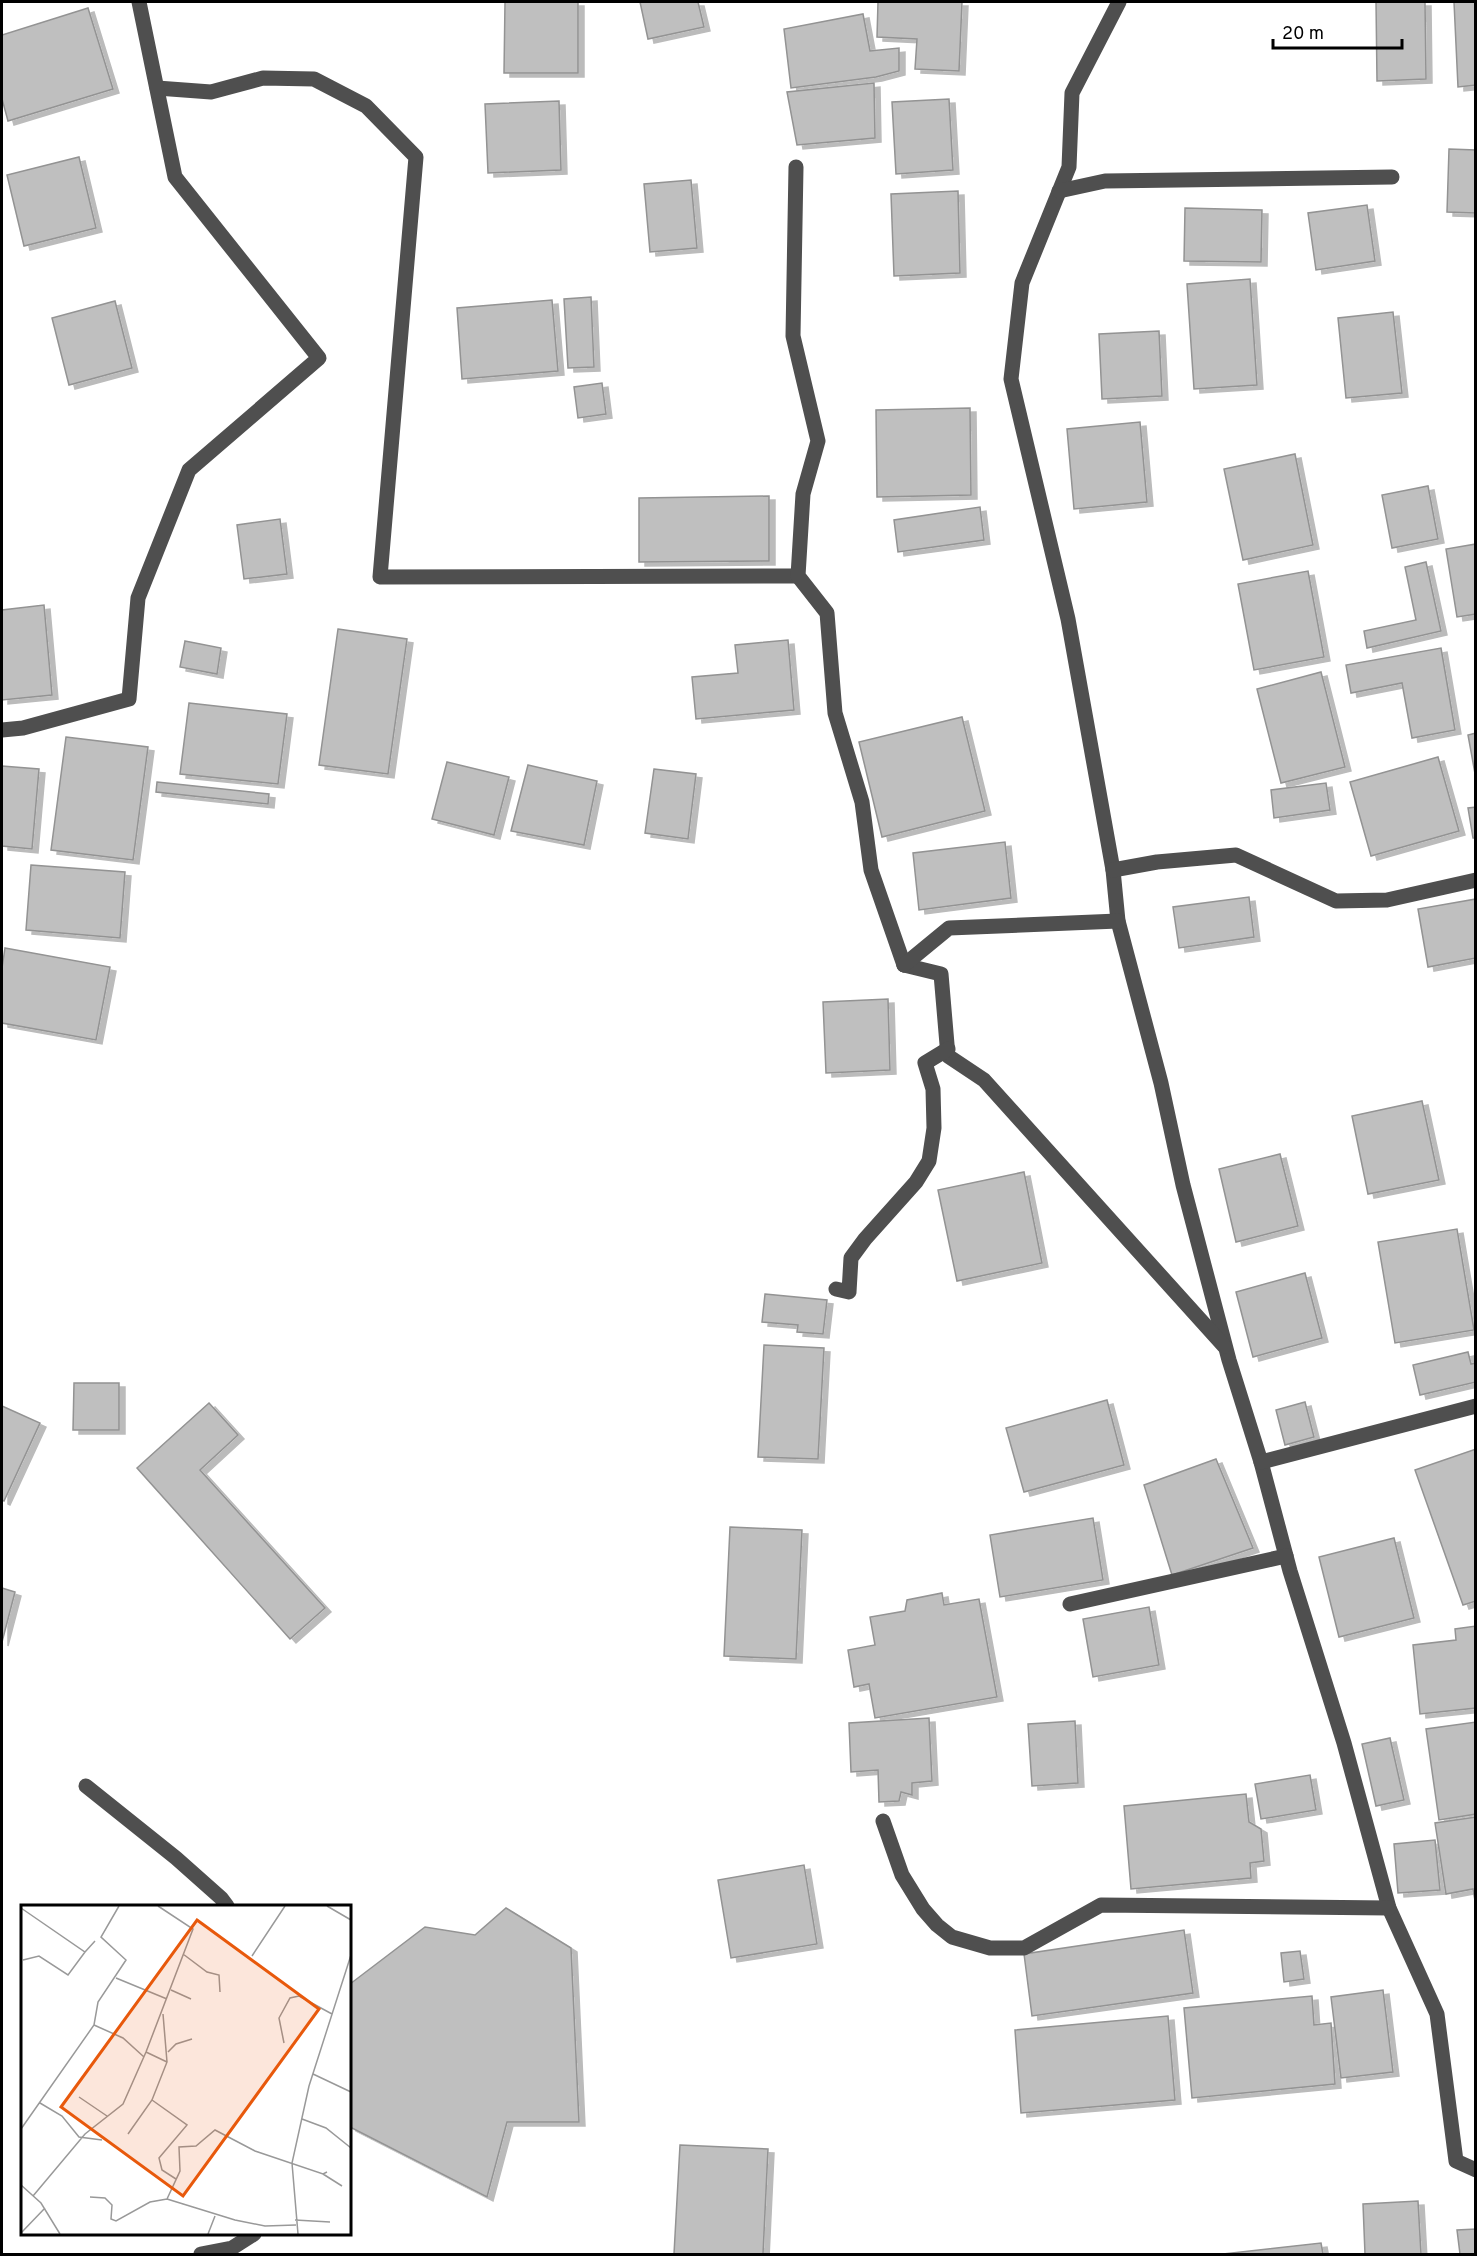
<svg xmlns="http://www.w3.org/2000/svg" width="1477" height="2256" font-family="Overpass,sans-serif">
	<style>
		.building { fill: #bfbfbf; stroke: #939393; stroke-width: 1.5; filter: url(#shadow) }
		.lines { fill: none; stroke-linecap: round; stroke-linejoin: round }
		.minor { stroke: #4f4f4f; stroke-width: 15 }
		.inset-road { fill: none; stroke: #999; stroke-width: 1.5 }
		.view { fill: #e8590c; fill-opacity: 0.15; stroke: #e8590c; stroke-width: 3 }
		.inset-edge { fill: none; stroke: #000; stroke-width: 3 }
	</style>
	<defs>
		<filter id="shadow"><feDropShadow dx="6" dy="4" stdDeviation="0" flood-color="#0004"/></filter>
	</defs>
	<rect width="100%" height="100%" fill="#fff"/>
	<g class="building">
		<path d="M505 2H578V73H504Z"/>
		<path d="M640 2H698L704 27 648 39Z"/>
		<path d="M878 2H962L959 71 915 69 917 39 877 37Z"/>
		<path d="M1376 2H1425L1426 79 1377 81Z"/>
		<path d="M1454 2H1476V85L1458 87Z"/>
		<path d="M88 8 113 89 8 121 2 99V35Z"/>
		<path d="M863 14 870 51 899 48V71L876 77 791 88 784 29Z"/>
		<path d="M874 83 875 138 797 145 787 92Z"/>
		<path d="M949 99 953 170 896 174 892 102Z"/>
		<path d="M559 101 561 170 488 173 485 104Z"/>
		<path d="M1449 149 1476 150V213L1447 212Z"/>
		<path d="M79 157 96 228 24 246 7 175Z"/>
		<path d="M691 180 697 248 650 252 644 184Z"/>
		<path d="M958 191 960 273 894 276 891 194Z"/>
		<path d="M1367 205 1375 261 1316 270 1308 213Z"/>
		<path d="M1185 208 1262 210 1261 262 1184 261Z"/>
		<path d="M1250 279 1257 385 1194 389 1187 284Z"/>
		<path d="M591 297 594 367 568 368 564 299Z"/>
		<path d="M552 300 558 371 462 379 457 308Z"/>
		<path d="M115 301 132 368 69 385 52 318Z"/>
		<path d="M1393 312 1402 393 1346 398 1338 318Z"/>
		<path d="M1159 331 1162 396 1102 399 1099 334Z"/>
		<path d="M602 383 606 414 578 418 574 387Z"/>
		<path d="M970 408 971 495 877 497 876 410Z"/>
		<path d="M1140 422 1147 502 1074 509 1067 429Z"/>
		<path d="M1295 454 1313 545 1243 560 1224 469Z"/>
		<path d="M1428 486 1438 539 1392 548 1382 495Z"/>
		<path d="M769 496V561L639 562V498Z"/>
		<path d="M980 507 984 540 898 552 894 520Z"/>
		<path d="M280 519 287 574 244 579 237 525Z"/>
		<path d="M1476 544V614L1457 617 1446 549Z"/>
		<path d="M1426 562 1441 631 1367 648 1364 631 1416 620 1405 567Z"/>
		<path d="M1308 571 1324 657 1254 670 1238 584Z"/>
		<path d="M44 605 52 695 2 700V610Z"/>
		<path d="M338 629 407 639 388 774 319 765Z"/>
		<path d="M788 640 794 710 696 719 692 677 738 673 735 645Z"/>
		<path d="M185 641 221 648 217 674 180 667Z"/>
		<path d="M1441 648 1455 730 1412 738 1402 683 1351 693 1346 665Z"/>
		<path d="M1321 672 1345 767 1281 783 1257 689Z"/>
		<path d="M189 703 287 714 278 784 180 774Z"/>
		<path d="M962 717 985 811 882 837 859 742Z"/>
		<path d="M1476 733V779L1468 735Z"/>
		<path d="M66 737 148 747 133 860 51 850Z"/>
		<path d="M1438 757 1459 831 1371 856 1350 782Z"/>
		<path d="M447 762 509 777 494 835 432 819Z"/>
		<path d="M528 765 597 781 584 845 511 831Z"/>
		<path d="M2 766 39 769 32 849 2 846Z"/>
		<path d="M654 769 696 774 688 839 645 833Z"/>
		<path d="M157 782 269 794 268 804 156 792Z"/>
		<path d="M1326 783 1330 810 1274 818 1271 790Z"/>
		<path d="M1476 807V838H1473L1468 808Z"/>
		<path d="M1005 842 1011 898 919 910 913 853Z"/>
		<path d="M31 865 125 872 120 938 26 930Z"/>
		<path d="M1249 897 1254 937 1179 948 1173 907Z"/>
		<path d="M1476 899V958L1428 967 1418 909Z"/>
		<path d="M5 948 110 967 96 1040 2 1023V968Z"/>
		<path d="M888 999 890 1070 826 1073 823 1002Z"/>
		<path d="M1422 1101 1439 1180 1368 1194 1352 1116Z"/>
		<path d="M1280 1154 1298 1226 1236 1242 1219 1169Z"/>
		<path d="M1024 1172 1042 1263 957 1281 938 1190Z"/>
		<path d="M1457 1229 1474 1330 1395 1343 1378 1242Z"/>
		<path d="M1305 1273 1322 1338 1253 1357 1236 1292Z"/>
		<path d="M765 1294 827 1300 823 1334 797 1332 798 1325 762 1322Z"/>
		<path d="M764 1345 824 1348 818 1459 758 1457Z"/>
		<path d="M1468 1352 1471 1364 1476 1363V1382L1420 1395 1413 1365Z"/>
		<path d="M74 1383H119V1430H73Z"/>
		<path d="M1107 1400 1124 1465 1024 1492 1006 1428Z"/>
		<path d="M1305 1402 1314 1437 1285 1445 1276 1410Z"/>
		<path d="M209 1403 238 1435 200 1470 325 1608 290 1639 137 1468Z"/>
		<path d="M2 1406 40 1423 4 1501 2 1500Z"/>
		<path d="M1476 1449V1601L1463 1605 1415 1470Z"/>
		<path d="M1216 1459 1253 1548 1172 1575 1144 1485Z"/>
		<path d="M1093 1518 1103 1580 1000 1597 990 1535Z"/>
		<path d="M730 1527 802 1530 796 1659 724 1656Z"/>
		<path d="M1394 1538 1414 1618 1339 1637 1319 1557Z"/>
		<path d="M2 1588 15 1592 2 1642Z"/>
		<path d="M942 1593 944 1605 979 1599 997 1697 875 1718 869 1684 854 1687 848 1650 875 1645 870 1617 905 1611 907 1600Z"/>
		<path d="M1149 1607 1159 1665 1093 1677 1083 1619Z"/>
		<path d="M1476 1626V1708L1420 1714 1413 1645 1456 1640 1455 1629Z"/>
		<path d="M929 1718 932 1781 912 1783V1795L901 1792 899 1801 879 1802 878 1770 851 1772 849 1723Z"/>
		<path d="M1075 1721 1078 1783 1032 1786 1028 1724Z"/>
		<path d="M1476 1722V1814L1439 1820 1426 1729Z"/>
		<path d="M1390 1738 1404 1800 1376 1806 1362 1744Z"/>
		<path d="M1310 1775 1316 1810 1261 1819 1255 1784Z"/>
		<path d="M1246 1794 1249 1822 1261 1829 1264 1861 1250 1863 1251 1878 1131 1889 1124 1806Z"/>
		<path d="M1476 1817V1906L1473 1889 1446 1894 1435 1823Z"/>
		<path d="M1435 1840 1440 1890 1398 1893 1394 1844Z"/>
		<path d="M804 1865 817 1944 731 1958 718 1880Z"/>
		<path d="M506 1908 571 1948 579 2122H507L487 2197 350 2127V1984L425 1927 475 1935Z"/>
		<path d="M1184 1930 1193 1993 1032 2016 1024 1954Z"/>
		<path d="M1300 1951 1304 1979 1284 1982 1281 1953Z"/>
		<path d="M1383 1990 1393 2072 1341 2078 1331 1997Z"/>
		<path d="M1312 1996 1314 2025 1331 2023 1335 2084 1192 2098 1184 2008Z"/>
		<path d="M1168 2016 1175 2100 1021 2113 1015 2030Z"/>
		<path d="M680 2145 768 2149 763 2254H674Z"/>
		<path d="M1418 2201 1421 2254H1365L1363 2204Z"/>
		<path d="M1476 2229V2254H1460L1457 2230Z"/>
		<path d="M1321 2243 1323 2254H1223Z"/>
	</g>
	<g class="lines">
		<g class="minor">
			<path d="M1119 2 1072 93 1069 167 1022 283 1011 379 1068 619 1113 870 1118 921 1161 1083 1183 1185 1229 1360 1261 1462 1290 1571 1344 1743 1389 1908 1437 2014 1456 2161 1476 2170"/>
			<path d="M157 88 211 92 263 78 314 79 366 106 416 157 380 577 798 576"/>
			<path d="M796 167 793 336 818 441 803 494 798 576 827 613 835 713 862 802 871 870 904 965"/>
			<path d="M1059 191 1105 181 1392 177"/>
			<path d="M2 730 23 728 129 699 138 598 189 470 319 358 175 177 139 2"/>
			<path d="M1113 870 1157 862 1236 855 1336 901 1387 900 1476 880"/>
			<path d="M904 965 941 974 948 1056 984 1080 1224 1346"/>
			<path d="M904 965 949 928 1118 921"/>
			<path d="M836 1289 849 1292 851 1258 865 1239 916 1182 929 1161 934 1128 933 1089 925 1063 948 1049"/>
			<path d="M1261 1462 1476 1406"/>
			<path d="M1070 1604 1286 1556"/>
			<path d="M86 1786 176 1858 221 1898 227 1906"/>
			<path d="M883 1821 902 1875 923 1909 937 1925 952 1937 990 1948H1024L1101 1905 1389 1908"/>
			<path d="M201 2254 232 2248 254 2234"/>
		</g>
	</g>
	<g transform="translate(21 1905)">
		<rect width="330" height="330" fill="#fff"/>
		<path class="inset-road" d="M306 1 330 15M0 3 64 47 74 36M162 49 186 67 198 70 199 87M231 51 264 1M2 55 18 51 47 70 64 47M95 73 146 94M150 85 170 94M73 120 102 133 123 152M263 138 258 113 269 93 278 91 311 109M125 147 146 157M147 147 155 139 171 134M292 169 330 187M58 192 86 211M131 195 166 220 138 253 141 265 155 274M19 198 41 211 58 232 81 235M281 214 305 223 330 243M0 224 73 120 77 97 105 55 80 32 98 1M107 229 131 195 146 157 142 109M302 269 321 281M0 280 20 298 39 329M12 291 64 229 102 199 125 147 172 24 137 1M69 292 84 293 91 300 90 314 95 316 129 297 146 294M274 315 309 317M275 320 244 321 214 315 146 294 159 266 158 242 175 241 194 225 234 246 302 269 306 267M0 328 24 303M187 329 194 311M277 329 271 258 288 181 330 50"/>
		<path class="view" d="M176 15 298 104 162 291 40 202Z"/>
		<rect width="330" height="330" class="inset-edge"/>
	</g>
	<rect width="1477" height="2256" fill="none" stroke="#000000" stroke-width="6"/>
	<path d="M1273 39v9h129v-9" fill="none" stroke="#000000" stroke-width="3"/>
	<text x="1282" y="39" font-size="18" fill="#000000" stroke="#ffffff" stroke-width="4.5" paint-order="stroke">20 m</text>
</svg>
